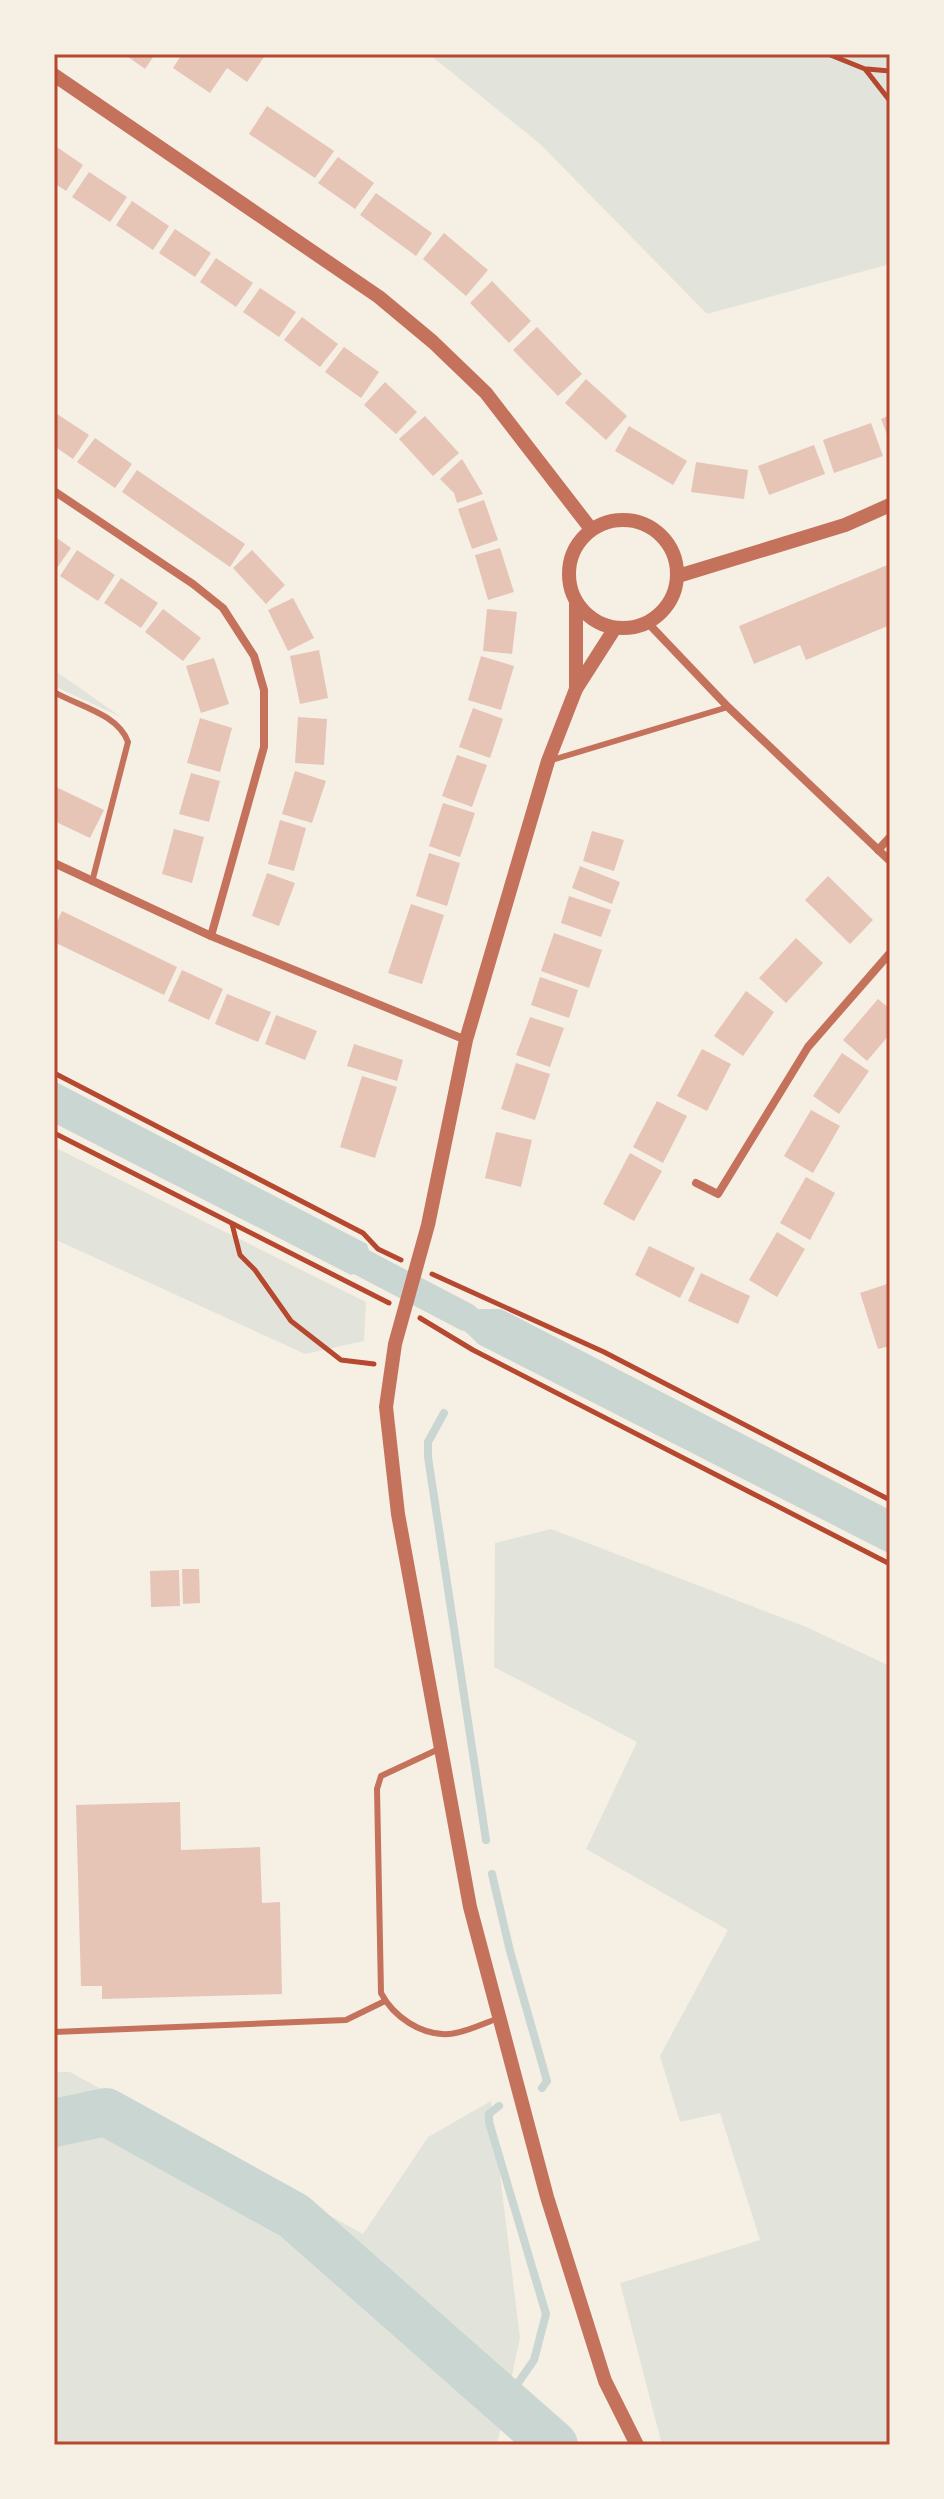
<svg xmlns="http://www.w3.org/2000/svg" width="944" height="2499" font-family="'Libre Baskerville',serif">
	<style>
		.green { fill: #e2e4dc }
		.water { fill: #c9d6d2 }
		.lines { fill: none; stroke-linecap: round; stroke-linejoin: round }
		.stream { stroke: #c9d6d2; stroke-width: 8 }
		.canal { stroke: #c9d6d2; stroke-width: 28 }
		.river { stroke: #c9d6d2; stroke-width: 48 }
		.building { fill: #e6c5b7 }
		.path { stroke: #b5482f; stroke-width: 5 }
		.service { stroke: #c5725c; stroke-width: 6 }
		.minor { stroke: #c5725c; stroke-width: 8 }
		.tertiary { stroke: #c5725c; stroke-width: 14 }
		.neatline { fill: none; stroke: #b5482f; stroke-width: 3 }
	</style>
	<rect width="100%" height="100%" fill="#f6efe4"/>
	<g class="green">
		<path d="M429 54H890V264L707 314 540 144Z"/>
		<path d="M54 670 121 717 54 686Z"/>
		<path d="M54 1147 366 1302 364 1341 305 1354 54 1239Z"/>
		<path d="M551 1529 804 1626 890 1666V2445H662L620 2283 760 2240 720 2113 680 2122 660 2056 728 1930 586 1849 637 1742 494 1667 495 1543Z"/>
		<path d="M54 2072H70L363 2234 428 2137 491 2101 520 2338 497 2445H54Z"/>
	</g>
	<g class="water">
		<path d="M54 1081 367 1244 374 1268 351 1275 54 1123Z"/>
		<path d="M450 1297 474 1309H501L890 1510V1554L478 1344C464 1328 445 1318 434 1301Z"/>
	</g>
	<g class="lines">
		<g class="stream">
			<path d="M444 1413 428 1442V1457L486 1840"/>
			<path d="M492 1874 510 1951 547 2081 542 2088"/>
			<path d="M499 2106 489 2114V2122L546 2314 534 2360 504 2403"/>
		</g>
		<path class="canal" d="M340 1251 466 1317"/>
		<path class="river" d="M54 2123 106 2112 294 2216 554 2445"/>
	</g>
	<g class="building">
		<path d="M124 54H155L145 69Z"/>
		<path d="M182 54H266L247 82 227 68 210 93 173 68Z"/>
		<path d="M267 106 334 151 315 178 249 134Z"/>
		<path d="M54 145 83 165 66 191 54 183Z"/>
		<path d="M338 157 374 183 355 209 318 183Z"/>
		<path d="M89 172 127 197 110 222 72 197Z"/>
		<path d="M376 193 432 233 416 256 360 215Z"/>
		<path d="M132 201 169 226 153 250 116 225Z"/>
		<path d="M175 229 211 253 195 277 159 253Z"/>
		<path d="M444 233 488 270 466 296 423 259Z"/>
		<path d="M216 258 253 283 236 307 200 282Z"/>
		<path d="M492 281 531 321 509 343 470 303Z"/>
		<path d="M260 288 296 312 279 337 243 312Z"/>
		<path d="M302 317 338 344 320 367 284 340Z"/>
		<path d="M537 327 582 374 558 396 513 350Z"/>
		<path d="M344 347 379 372 361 398 325 372Z"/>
		<path d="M586 379 627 416 606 440 565 403Z"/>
		<path d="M385 382 417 412 396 434 364 405Z"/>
		<path d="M54 412 89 435 73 459 54 446Z"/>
		<path d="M890 415V442L881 419Z"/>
		<path d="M425 416 459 453 433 476 399 439Z"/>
		<path d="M871 423 883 456 834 473 823 440Z"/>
		<path d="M629 426 687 461 673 485 615 451Z"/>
		<path d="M95 438 132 464 115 488 77 462Z"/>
		<path d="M814 445 825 474 769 495 758 466Z"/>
		<path d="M462 459 483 494 457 503 454 493 440 479Z"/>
		<path d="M696 462 748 470 744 499 691 492Z"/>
		<path d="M137 470 245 544 230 567 122 492Z"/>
		<path d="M484 500 498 540 472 549 458 509Z"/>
		<path d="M54 536 71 548 54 572Z"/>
		<path d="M500 548 514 592 488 600 475 555Z"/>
		<path d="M77 550 115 575 98 601 60 576Z"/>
		<path d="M252 550 285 585 266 604 233 568Z"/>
		<path d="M890 564V625L806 660 800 645 754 664 739 626Z"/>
		<path d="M121 578 158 603 141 628 104 603Z"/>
		<path d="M293 598 314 638 288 651 268 610Z"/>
		<path d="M163 609 201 638 183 661 145 632Z"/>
		<path d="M487 609 517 612 512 654 483 651Z"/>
		<path d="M319 650 328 698 300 704 290 656Z"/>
		<path d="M481 656 514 666 501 710 468 700Z"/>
		<path d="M214 658 229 704 201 713 186 666Z"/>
		<path d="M473 708 503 719 490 758 459 747Z"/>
		<path d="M298 717 327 719 324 765 295 763Z"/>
		<path d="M200 718 232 728 220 772 187 763Z"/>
		<path d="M457 755 487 765 472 807 442 796Z"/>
		<path d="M295 771 326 781 312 823 282 814Z"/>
		<path d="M191 773 220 781 209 822 179 814Z"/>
		<path d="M54 786 104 810 90 838 54 821Z"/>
		<path d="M443 803 475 813 460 857 429 846Z"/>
		<path d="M280 820 306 828 294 871 268 864Z"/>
		<path d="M174 829 204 837 192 883 162 874Z"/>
		<path d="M592 831 624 840 614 871 583 861Z"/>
		<path d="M429 853 460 863 447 906 416 896Z"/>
		<path d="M580 866 620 882 612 904 572 888Z"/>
		<path d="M267 873 295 883 279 926 252 916Z"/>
		<path d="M828 876 873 920 850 944 805 900Z"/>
		<path d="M569 896 611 910 601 937 561 923Z"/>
		<path d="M411 904 444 915 422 984 388 973Z"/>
		<path d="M62 911 177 967 164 995 54 942V928Z"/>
		<path d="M554 933 602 950 589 988 541 971Z"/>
		<path d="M796 938 823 963 786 1003 759 978Z"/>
		<path d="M182 970 223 989 209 1020 168 1001Z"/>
		<path d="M540 977 578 990 569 1018 531 1005Z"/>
		<path d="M746 991 774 1012 743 1056 714 1036Z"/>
		<path d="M227 994 271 1012 258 1042 215 1024Z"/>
		<path d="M878 999 890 1009V1034L867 1061 843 1040Z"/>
		<path d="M276 1015 317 1031 305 1060 265 1044Z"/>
		<path d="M530 1017 564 1028 550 1067 516 1055Z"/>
		<path d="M354 1044 403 1060 397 1081 347 1066Z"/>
		<path d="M702 1049 731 1064 707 1111 677 1096Z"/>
		<path d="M842 1053 869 1071 839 1114 813 1096Z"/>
		<path d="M516 1063 550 1074 535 1120 501 1109Z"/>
		<path d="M362 1076 397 1087 375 1158 340 1147Z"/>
		<path d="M657 1101 687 1116 663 1163 633 1147Z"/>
		<path d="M811 1110 840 1126 813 1173 784 1156Z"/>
		<path d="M496 1132 532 1140 521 1187 485 1178Z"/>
		<path d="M630 1153 662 1171 634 1221 603 1204Z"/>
		<path d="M806 1177 835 1193 810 1240 780 1223Z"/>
		<path d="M777 1232 805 1249 777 1297 749 1280Z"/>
		<path d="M649 1246 695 1268 680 1298 635 1275Z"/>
		<path d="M701 1273 750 1296 738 1324 688 1301Z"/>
		<path d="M890 1283V1346L878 1349 860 1293Z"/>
		<path d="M182 1569H199L200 1603 183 1604Z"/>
		<path d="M179 1570 180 1606 151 1607 150 1571Z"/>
		<path d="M180 1802 181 1850 260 1847 262 1903 280 1902 282 1994 102 1999V1986H81L76 1805Z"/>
	</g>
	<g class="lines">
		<g class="path">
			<path d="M828 54 865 69 890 101"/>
			<path d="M867 69 890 71"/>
			<path d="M54 1073 363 1233 378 1249 401 1260"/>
			<path d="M54 1133 389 1303"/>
			<path d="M232 1224 240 1255 255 1270 291 1321 341 1360 374 1364"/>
			<path d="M432 1274 604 1352 890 1500"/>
			<path d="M420 1318 473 1350 890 1564"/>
		</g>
		<g class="service">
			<path d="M54 692C78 706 118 714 128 742L92 882"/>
			<path d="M552 760 728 707"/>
			<path d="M441 1748 381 1776 377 1789 381 1993C393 2016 421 2036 449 2034 465 2033 484 2023 499 2018"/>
			<path d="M54 2032 346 2020 385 2001"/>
		</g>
		<g class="minor">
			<path d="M54 491 193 584 223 608 254 656 264 690V747L211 936"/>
			<path d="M647 622 728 707 890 861"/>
			<path d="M878 850 890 837"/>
			<path d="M54 863 211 936 466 1040"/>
			<path d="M696 1183 718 1194 808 1047 890 953"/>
		</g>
		<g class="tertiary">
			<path d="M54 75 379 297 433 342 486 393 591 529"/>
			<circle cx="623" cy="574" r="54"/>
			<path d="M678 576 845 525 890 505"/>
			<path d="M576 603V689"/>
			<path d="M615 628 576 689 548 761 485 975 466 1040 428 1225 395 1344 386 1407 398 1514 470 1907 547 2197 605 2381 637 2445"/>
		</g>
	</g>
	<rect width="944" height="2499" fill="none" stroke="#f6efe4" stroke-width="112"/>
	<rect x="56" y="56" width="832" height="2387" class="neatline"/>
</svg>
